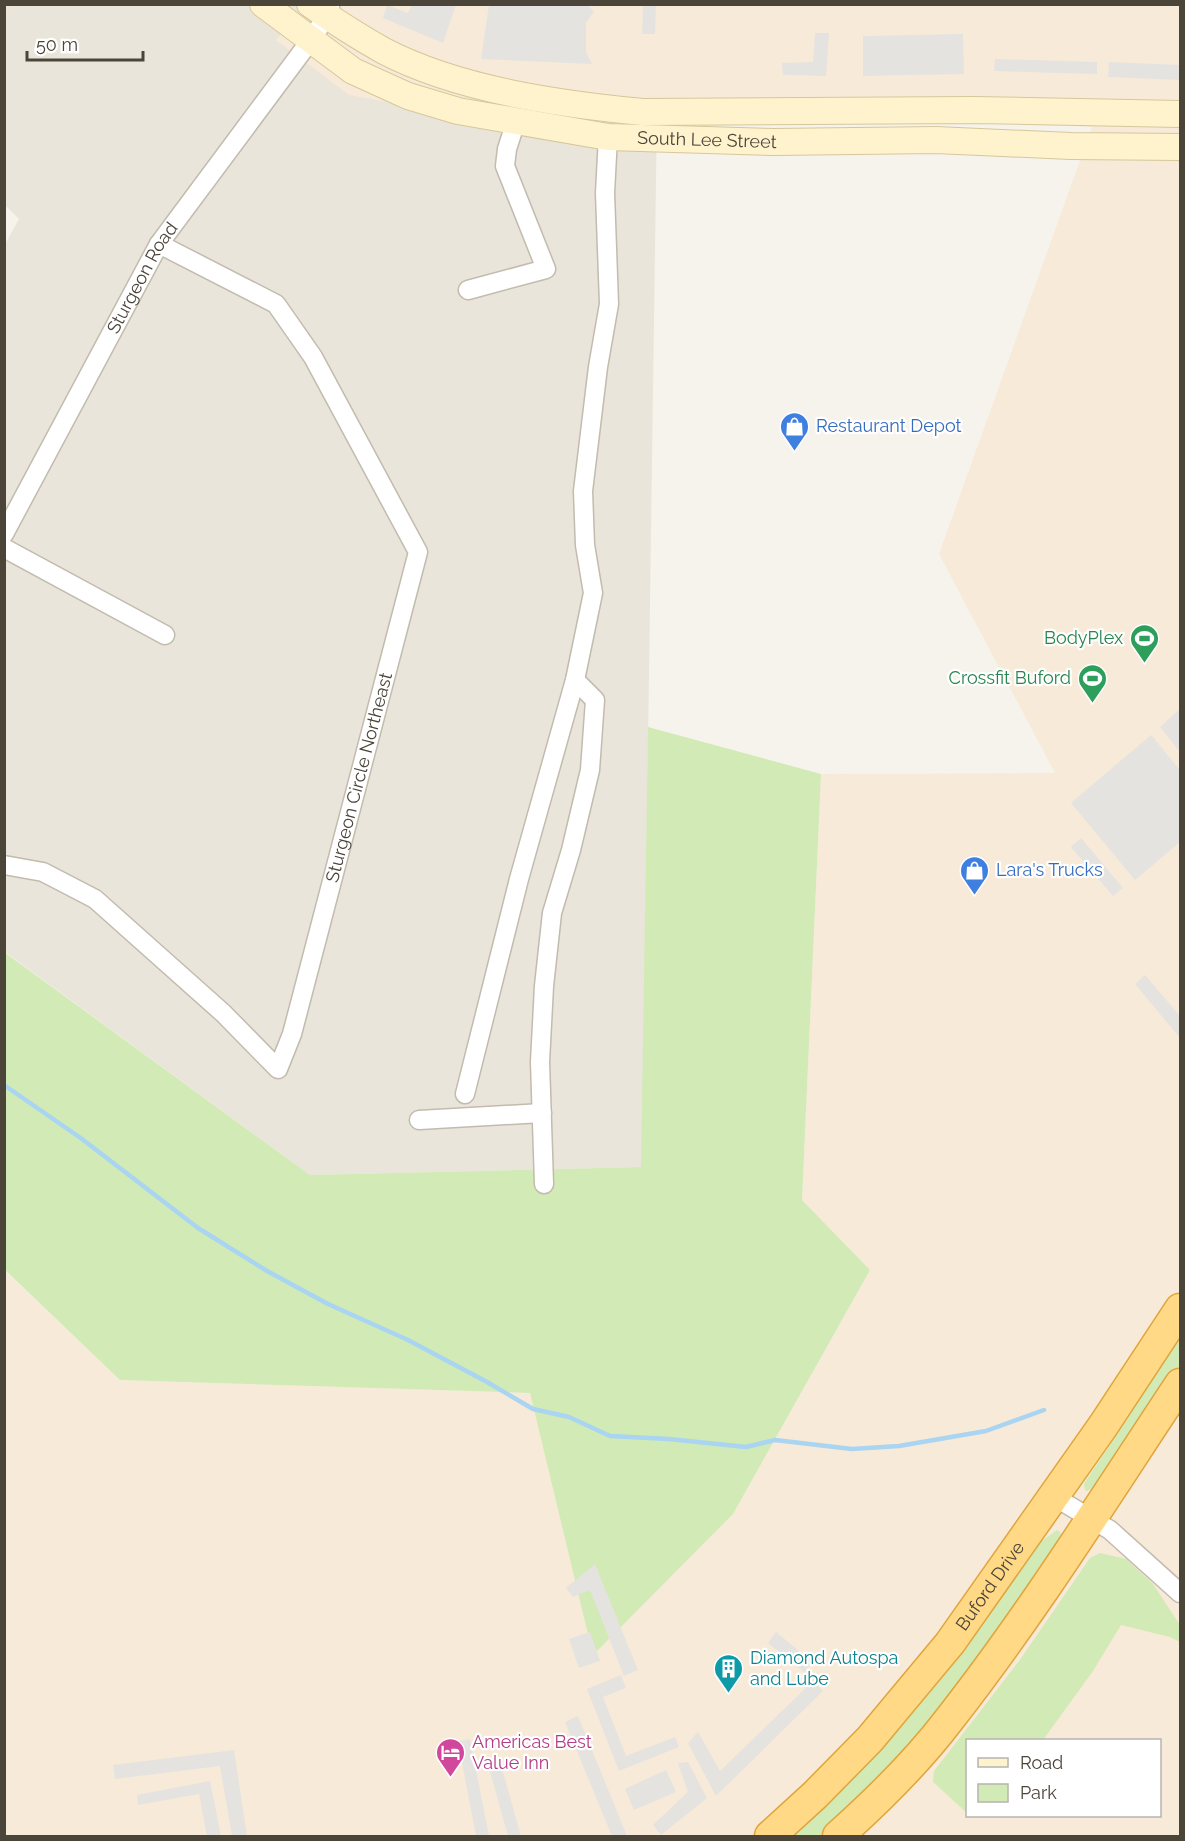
<svg xmlns="http://www.w3.org/2000/svg" width="1185" height="1841" font-family="Raleway,sans-serif">
	<style>
		.residential { fill: #eae5da }
		.commercial { fill: #f7ead8; fill-rule: evenodd }
		.green { fill: #d2eab5 }
		.parking { fill: #e5e3e0 }
		.lines { fill: none; stroke-linecap: round; stroke-linejoin: round }
		.stream { stroke: #a9d4f2; stroke-width: 4.5 }
		.minor-casing { stroke: #c2bbae; stroke-width: 21 }
		.secondary-casing { stroke: #d6c79b; stroke-width: 28 }
		.trunk-casing { stroke: #e0a43c; stroke-width: 33 }
		.minor { stroke: #fff; stroke-width: 18 }
		.secondary { stroke: #fff3cd; stroke-width: 26 }
		.trunk { stroke: #ffd985; stroke-width: 30 }
		.labels { text-anchor: middle; stroke-width: 4.5; stroke-linejoin: round; paint-order: stroke }
		.street-label { font-size: 18px; fill: #4b4439; stroke: #fff }
		.shop-label { font-size: 18px; fill: #366cbe; stroke: #fff; text-anchor: start }
		.leisure-label { font-size: 18px; fill: #27864d; stroke: #fff; text-anchor: end }
		.culture-label { font-size: 18px; fill: #0d838f; stroke: #fff; text-anchor: start }
		.hotel-label { font-size: 18px; fill: #b23c85; stroke: #fff; text-anchor: start }
	</style>
	<rect width="100%" height="100%" fill="#f6f3ec"/>
	<path class="residential" d="M5 5H307L657 109 642 1167 310 1175 5 952 4 246 19 219 5 205Z"/>
	<path class="commercial" d="M307 4 1180 5V1836H5L4 1270 120 1380 530 1393 593 1654 733 1514 870 1270 802 1200 821 774 1055 773 939 554 1092 127 658 109 497 122 349 95 276 40ZM968 1740H1160V1816H968Z"/>
	<g class="green">
		<path d="M648 727 821 774 802 1200 870 1270 733 1514 593 1655 530 1393 120 1380 5 1270 4 952 310 1175 641 1167Z"/>
		<path d="M1180 1327V1369L1105 1482 1087 1491 1085 1490 1084 1484C1106 1451 1129 1418 1149 1384 1160 1364 1168 1346 1180 1327Z"/>
		<path d="M1057 1530 1061 1533 1056 1555 975 1673 828 1836H793L852 1780 901 1727 959 1658 1035 1546Z"/>
		<path d="M1100 1553 1126 1559 1153 1584 1180 1625V1642L1170 1637 1121 1625 1093 1671 1043 1740H968L967 1813 933 1782 934 1771 1019 1661 1090 1558Z"/>
	</g>
	<g class="parking">
		<path d="M387 5 408 13 412 5H456L443 43 383 18Z"/>
		<path d="M489 5H588L594 12 586 23V52L592 64 481 59Z"/>
		<path d="M643 5H656L655 34H642Z"/>
		<path d="M815 33H829L826 76 783 75 782 63 813 62Z"/>
		<path d="M963 34 964 74 863 76V36Z"/>
		<path d="M995 59 1097 62V74L994 71Z"/>
		<path d="M1109 62 1180 65V80L1108 77Z"/>
		<path d="M1180 709V752L1160 727Z"/>
		<path d="M1151 735 1180 770V842L1135 880 1071 803Z"/>
		<path d="M1081 838 1123 888 1113 896 1071 847Z"/>
		<path d="M1145 975 1180 1016V1038L1135 984Z"/>
		<path d="M595 1564 638 1670 624 1676 590 1590 573 1597 566 1588Z"/>
		<path d="M590 1632 600 1661 579 1668 569 1639Z"/>
		<path d="M776 1632 812 1662 804 1672 768 1643Z"/>
		<path d="M621 1675 626 1688 603 1697 626 1756 675 1737 679 1747 619 1771 587 1689Z"/>
		<path d="M813 1681 823 1691 716 1796 688 1743 698 1732 720 1771Z"/>
		<path d="M578 1716 627 1836H612L565 1722Z"/>
		<path d="M470 1739 489 1836H476L458 1741Z"/>
		<path d="M234 1750 247 1836H232L220 1766 115 1779 113 1765Z"/>
		<path d="M688 1762 707 1798 661 1835 653 1825 688 1792 678 1763Z"/>
		<path d="M501 1765 521 1836H508L489 1768Z"/>
		<path d="M666 1770 676 1792 634 1810 625 1789Z"/>
		<path d="M210 1781 221 1836H207L199 1794 138 1805 137 1795Z"/>
	</g>
	<g class="lines">
		<path class="stream" d="M4 1085 82 1139 198 1228 267 1271 328 1304 408 1340 487 1382 533 1409 569 1417 610 1436 669 1439 746 1447 775 1440 852 1449 899 1446 986 1431 1044 1410"/>
		<defs>
			<g id="minor">
				<path d="M468 290 546 269 505 166 507 149 516 121"/>
				<path id="s1" d="M4 534 159 244 310 41 327 16 330 6"/>
				<path d="M4 548 165 635"/>
				<path id="s2" d="M4 865 43 872 95 899 223 1013 278 1069 292 1034 418 552 313 357 276 304 159 244"/>
				<path d="M465 1094 519 879 575 680 593 593 585 545 583 491 598 367 609 304 605 193 608 137"/>
				<path d="M419 1120 542 1113"/>
				<path d="M544 1184 540 1062 544 986 552 913 571 850 590 770 595 700 575 680"/>
				<path d="M1053 1496 1110 1530 1180 1593"/>
			</g>
			<g id="secondary">
				<path id="s3" d="M263 4 353 71 408 96 458 111 608 137 774 142 936 140 1071 146 1180 147"/>
				<path d="M310 4C334 21 359 37 384 51 459 90 560 104 643 112L974 110 1180 114"/>
			</g>
			<g id="trunk">
				<path id="s4" d="M770 1836 815 1795 870 1739 950 1643 1103 1426 1180 1309"/>
				<path d="M838 1836C877 1801 916 1763 948 1721 1032 1614 1105 1497 1180 1384"/>
			</g>
		</defs>
		<use href="#minor" class="minor-casing"/>
		<use href="#secondary" class="secondary-casing"/>
		<use href="#trunk" class="trunk-casing"/>
		<use href="#minor" class="minor"/>
		<use href="#secondary" class="secondary"/>
		<use href="#trunk" class="trunk"/>
	</g>
	<defs>
		<symbol id="shop-pin" viewBox="-11 -11 22 30"><path d="M0 17L-7.5 6A9.5 9.5 0 1 1 7.5 6Z" fill="#3f7fe0" stroke="#fff"/><path d="M-5-2.5h2.3a2.7 3.5 0 0 1 5.4 0H5L5.5 6h-11ZM-1.5-2.5h3a1.5 2.3 0 0 0-3 0Z" fill="#fff"/></symbol>
		<symbol id="stadium-pin" viewBox="-11 -11 22 30"><path d="M0 17L-7.5 6A9.5 9.5 0 1 1 7.5 6Z" fill="#2e9e5b" stroke="#fff"/><path d="M0-5a6.5 5 0 1 0 0 10a6.5 5 0 1 0 0-10ZM-3.5-1.8h7v3.6h-7Z" fill="#fff"/></symbol>
		<symbol id="building-pin" viewBox="-11 -11 22 30"><path d="M0 17L-7.5 6A9.5 9.5 0 1 1 7.5 6Z" fill="#0f9aa8" stroke="#fff"/><path d="M-4-6H4V6H1V3H-1V6H-4ZM-2.5-4.3h1.7v1.8h-1.7ZM.8-4.3h1.7v1.8H.8ZM-2.5-1h1.7V.8h-1.7ZM.8-1h1.7V.8H.8Z" fill="#fff"/></symbol>
		<symbol id="hotel-pin" viewBox="-11 -11 22 30"><path d="M0 17L-7.5 6A9.5 9.5 0 1 1 7.5 6Z" fill="#d1479c" stroke="#fff"/><path d="M-6-4.5h1.5V1H6V5H4.5V3h-9V5H-6ZM-4 0a1.8 1.8 0 1 1 3.6 0ZM.5 0V-2.5h3Q6-2.5 6 0Z" fill="#fff"/></symbol>
	</defs>
	<g fill-rule="evenodd">
		<use href="#shop-pin" x="778" y="410" width="33" height="45"/>
		<use href="#stadium-pin" x="1128" y="622" width="33" height="45"/>
		<use href="#stadium-pin" x="1076" y="662" width="33" height="45"/>
		<use href="#shop-pin" x="958" y="854" width="33" height="45"/>
		<use href="#building-pin" x="712" y="1652" width="33" height="45"/>
		<use href="#hotel-pin" x="434" y="1736" width="33" height="45"/>
	</g>
	<g class="labels">
		<g class="street-label">
			<text dy="6" stroke="none"><textPath href="#s3" startOffset="476">South Lee Street</textPath></text>
			<text dy="6" stroke="none"><textPath href="#s1" startOffset="291">Sturgeon Road</textPath></text>
			<text dy="6" stroke="none"><textPath href="#s2" startOffset="651">Sturgeon Circle Northeast</textPath></text>
			<text dy="6" stroke="none"><textPath href="#s4" startOffset="334">Buford Drive</textPath></text>
		</g>
		<g class="shop-label">
			<text x="816" y="432">Restaurant Depot</text>
			<text x="996" y="876">Lara's Trucks</text>
		</g>
		<g class="leisure-label">
			<text x="1123" y="644">BodyPlex</text>
			<text x="1071" y="684">Crossfit Buford</text>
		</g>
		<g class="culture-label">
			<text x="750" y="1664">Diamond Autospa<tspan x="750" dy="21">and Lube</tspan></text>
		</g>
		<g class="hotel-label">
			<text x="472" y="1748">Americas Best<tspan x="472" dy="21">Value Inn</tspan></text>
		</g>
	</g>
	<rect width="1185" height="1841" fill="none" stroke="#4b4439" stroke-width="12"/>
	<rect x="966" y="1739" width="195" height="78" fill="#ffffff" stroke="#b7b4b0" stroke-width="1.5"/>
	<rect x="978" y="1758" width="30" height="9" fill="#fff3cd" stroke="#b7b4b0" stroke-width="1.5"/>
	<text x="1020" y="1769" font-size="18" fill="#4b4439">Road</text>
	<rect x="978" y="1784" width="30" height="18" fill="#d2eab5" stroke="#b7b4b0" stroke-width="1.5"/>
	<text x="1020" y="1799" font-size="18" fill="#4b4439">Park</text>
	<path d="M27 51v9h116v-9" fill="none" stroke="#4b4439" stroke-width="3"/>
	<text x="36" y="51" font-size="18" fill="#4b4439" stroke="#ffffff" stroke-width="4.5" paint-order="stroke">50 m</text>
</svg>
